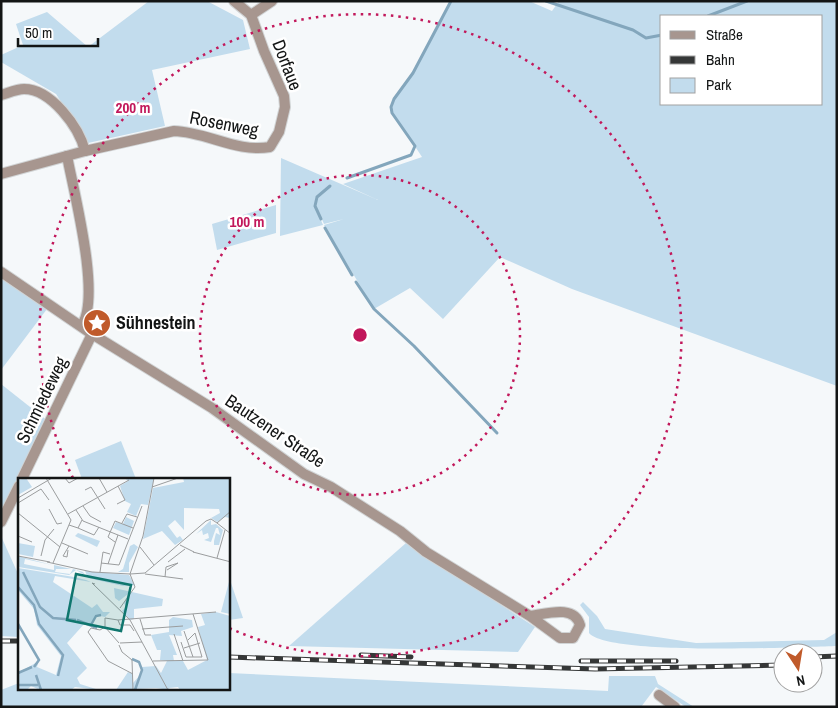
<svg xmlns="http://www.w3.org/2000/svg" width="838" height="708" font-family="'Archivo Narrow',sans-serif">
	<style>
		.green { fill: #c2dced; fill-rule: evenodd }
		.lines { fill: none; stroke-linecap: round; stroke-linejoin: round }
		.stream { stroke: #83a6bc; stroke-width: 3 }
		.minor-casing { stroke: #d1d4d5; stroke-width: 12 }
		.minor { stroke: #a7968f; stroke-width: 10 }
		.rail-casing { stroke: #353737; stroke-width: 5 }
		.rail { stroke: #fff; stroke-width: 3; stroke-dasharray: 9; stroke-linecap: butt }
		.ring { fill: none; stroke: #c2185b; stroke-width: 2.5; stroke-dasharray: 2.5 5 }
		.labels { text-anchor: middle; stroke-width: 5; stroke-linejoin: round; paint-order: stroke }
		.street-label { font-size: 18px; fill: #131515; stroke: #fff }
		.poi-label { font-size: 18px; font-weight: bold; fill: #131515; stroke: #fff; text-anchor: start }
		.inset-river { fill: none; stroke: #83a6bc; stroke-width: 2.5 }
		.inset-road { fill: none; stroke: #9b9d9e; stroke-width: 1 }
		.view { fill: #0f766e; fill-opacity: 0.15; stroke: #0f766e; stroke-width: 2.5 }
		.inset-edge { fill: none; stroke: #131515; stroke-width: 2.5 }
		.centre { fill: #c2185b; stroke: #fff; stroke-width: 2.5 }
		.ring-label { font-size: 15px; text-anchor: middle; font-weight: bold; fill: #c2185b; stroke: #fff; stroke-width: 5; stroke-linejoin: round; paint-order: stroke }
	</style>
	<rect width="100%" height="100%" fill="#f5f8fa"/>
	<g class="green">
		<path d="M149 1H207L243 20 250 49 152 70 165 126 88 143 56 94 1 62V55L23 45 16 24 47 12 88 47Z"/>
		<path d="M451 1H529L552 11 559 1H837V386L572 289 500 257 443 319 410 288 374 309 324 225 344 219 324 224 316 206 317 197 330 186 316 197 315 206 323 225 280 236 281 158 378 200 343 184 422 157 393 113 391 107 394 99 413 73ZM662 16H822V104H662Z"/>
		<path d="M276 205V233L217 250 212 224Z"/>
		<path d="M1 273 50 305 1 370Z"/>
		<path d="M1 384 49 422 1 521Z"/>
		<path d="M121 441 136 479H82L75 460Z"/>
		<path d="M1 536 19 576V637L1 636Z"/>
		<path d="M406 543 535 627 518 652 289 646Z"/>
		<path d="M229 577 243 618 229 620Z"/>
		<path d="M583 602 597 616 605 629 696 643 824 640 837 632V646C799 647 608 656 589 633V617L580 605Z"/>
		<path d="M229 673 608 691 609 676H655L658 684 694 707H686L656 687 641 707H1V690L19 683V689H229Z"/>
	</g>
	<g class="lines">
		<g class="stream">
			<path d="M546 1 633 30 646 38 662 35"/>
			<path d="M708 16 747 1"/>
			<path d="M347 178 411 155 415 146 392 113 391 107 394 99 413 73 451 1"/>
			<path d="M321 219 315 206 317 197 330 186"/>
			<path d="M325 228 352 275"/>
			<path d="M356 282 374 309 414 346 497 433"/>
		</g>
		<defs>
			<g id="minor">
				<path d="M251 15 272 1"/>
				<path d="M1 95C8 93 17 89 24 89 51 89 79 127 85 151"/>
				<path d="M67 156C74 193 101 296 82 325"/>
				<path d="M1 174 85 151 174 131C207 132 237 153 270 147L279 132 285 107 284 96 264 51 251 15 234 1"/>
				<path d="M1 272 92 334 212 408 304 474 331 487 400 531 426 552 530 616 560 638H573L580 625C574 604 546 614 530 616"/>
				<path d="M22 479 92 334"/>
				<path d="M1 522 19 486"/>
				<path d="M659 695 675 707"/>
			</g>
		</defs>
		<use href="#minor" class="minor-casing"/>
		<use href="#minor" class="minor"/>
		<defs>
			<g id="rail">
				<path d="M1 641H19"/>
				<path d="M361 655 411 657"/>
				<path d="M229 657 595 669 783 665"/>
				<path d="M813 657 837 656"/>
				<path d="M581 661H676"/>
			</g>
		</defs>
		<use href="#rail" class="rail-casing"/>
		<use href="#rail" class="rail"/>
	</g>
	<g class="ring">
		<circle cx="360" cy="335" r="160"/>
		<path d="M73 478A321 321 0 1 1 229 628"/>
	</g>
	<defs>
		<symbol id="sight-disc" viewBox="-11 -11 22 22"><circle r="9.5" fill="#c05a2a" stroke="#fff"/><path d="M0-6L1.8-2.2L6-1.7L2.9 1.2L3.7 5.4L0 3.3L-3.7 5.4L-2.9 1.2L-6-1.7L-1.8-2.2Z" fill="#fff"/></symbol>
	</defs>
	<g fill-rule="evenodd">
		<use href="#sight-disc" x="81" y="307" width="32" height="32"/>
	</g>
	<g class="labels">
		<g class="street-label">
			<text transform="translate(287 65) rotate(69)" y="6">Dorfaue</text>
			<text transform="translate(224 124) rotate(11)" y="6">Rosenweg</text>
			<text transform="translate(42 400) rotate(-64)" y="6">Schmiedeweg</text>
			<text transform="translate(275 431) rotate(34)" y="6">Bautzener Straße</text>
		</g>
		<g class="poi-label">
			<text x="116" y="329">Sühnestein</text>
		</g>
	</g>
	<g transform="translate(18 478)">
		<rect width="212" height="212" fill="#f5f8fa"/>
		<path d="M8 0 14 9 0 17V2ZM107 0H136L130 27 123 26 118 38 109 34 113 26 107 23 102 8 110 3ZM165 0H212V40L207 39 199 44 193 40 202 35 201 31 166 30V52L157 42 150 48 159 60 162 58 165 62 157 67 144 53 125 61 135 10 166 4ZM108 39 116 43 111 57 95 50 98 44 105 46ZM193 42V47L198 46 205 52 201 67H196V63L198 55 202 57 200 50H198L193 64 186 62 191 60 190 55 185 57 184 52 178 56ZM60 55 82 63 79 69 57 58ZM0 65 17 68 15 79 0 76ZM116 66 120 69 111 85V94H100L105 91 112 68ZM0 78 34 87 7 81 6 86 36 92V87L53 91H38L37 94 52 96 55 91 65 94 67 97 58 92 51 97 0 89ZM0 90 56 99 68 102 73 104 37 98 35 104 74 130 79 126 85 134H92L87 139 78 137 73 148 67 145 49 165 69 190 59 200 62 206 81 212 57 209 53 212H22L13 208 9 212H0V195L21 183 0 146 21 182 19 189 38 197 43 178 19 147 16 131 0 112ZM67 93 111 97 117 107 105 108 70 100ZM212 100H213L212 136 203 134ZM96 110 145 121 144 128 116 131V141L112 142 104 133 108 129 106 125 110 116 101 123 97 120ZM198 134 212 138V212H162L160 209 151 210 152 212 138 210 98 212 110 194 115 196V205L124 195V189L138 188 143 195 149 183 142 182 143 172H139L133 157 151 154V142L155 139 174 142 175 149 163 153 164 158 151 157 159 177H155L156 183H165L170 192 189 182 180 149 187 147 183 136Z" fill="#c2dced"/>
		<path class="inset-river" d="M5 94 22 129 35 140 58 142M0 109 16 127 21 146 45 177 40 198M59 142 79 150M0 146 21 182 16 189M73 147 78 138 83 137M114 181 121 184 124 192 117 212M0 195 14 189M18 197 23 212M0 207H20"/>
		<path class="inset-road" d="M28 0 53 42 35 85M47 0 51 5 60 0M81 0 89 14M134 9 160 0M67 12 73 9 87 31M0 20 34 0M0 25 23 11 31 22M99 26 107 22 100 8M65 28 72 38 83 44M31 31 39 46 44 45M58 32 65 43 110 61M0 35 42 69M50 36 111 2M104 45 109 36 119 39M199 45 213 56M51 47 60 50 64 42M60 50 76 57 81 49M0 58 14 64M97 64 90 59 97 43 115 50M44 65 70 76M162 67 176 74M122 69 136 87M50 72 49 79 45 78 51 68M175 74 213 84M0 78 32 84M23 78 27 62 36 51M199 80 207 52M29 84 74 94 112 96 125 58 136 0M150 84 167 71M83 85 101 87 124 28M90 86 100 57M82 94 85 74 92 76M127 96 165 101M147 99 148 89 160 85 149 92M77 106 74 105 112 142 150 212M102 130 117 109 112 96 127 95 188 43 193 41 199 45 213 33M122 141 127 157H133M100 142 102 147H112L116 153M87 149 82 152 73 150 70 154 90 183 115 196M124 151 165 148M166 153 175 179M156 156 165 183M163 164 168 179H184L177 155 170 162M101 165 87 149V140L100 142 198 134M102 165 124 164M101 167 104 174 114 182 115 212M166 170 182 165M135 183 190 182 175 136"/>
		<path class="view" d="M58 96 113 107 103 153 49 142Z"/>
		<rect width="212" height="212" class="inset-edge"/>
	</g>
	<circle cx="360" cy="335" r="8" class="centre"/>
	<g class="ring-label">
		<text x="133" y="113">200 m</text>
		<text x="247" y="227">100 m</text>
	</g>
	<rect width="838" height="708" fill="none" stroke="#131515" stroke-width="5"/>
	<rect x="660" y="15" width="162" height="90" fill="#ffffff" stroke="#a1a1a1"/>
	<rect x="670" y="31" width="25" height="8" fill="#a7968f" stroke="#a1a1a1"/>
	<text x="706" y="40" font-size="15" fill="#131515">Straße</text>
	<rect x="670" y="56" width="25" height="8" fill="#353737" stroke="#a1a1a1"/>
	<text x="706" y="65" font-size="15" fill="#131515">Bahn</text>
	<rect x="670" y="78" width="25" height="15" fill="#c2dced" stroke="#a1a1a1"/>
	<text x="706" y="90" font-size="15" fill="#131515">Park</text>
	<g transform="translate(798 668) rotate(168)"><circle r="24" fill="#ffffff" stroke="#a1a1a1"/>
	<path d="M0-4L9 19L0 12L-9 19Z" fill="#c05a2a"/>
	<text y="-8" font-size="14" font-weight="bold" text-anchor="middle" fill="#131515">N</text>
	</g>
	<path d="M18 38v8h80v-8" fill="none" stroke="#131515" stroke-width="2.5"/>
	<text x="25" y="38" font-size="15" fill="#131515" stroke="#ffffff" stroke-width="4" paint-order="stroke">50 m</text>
</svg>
